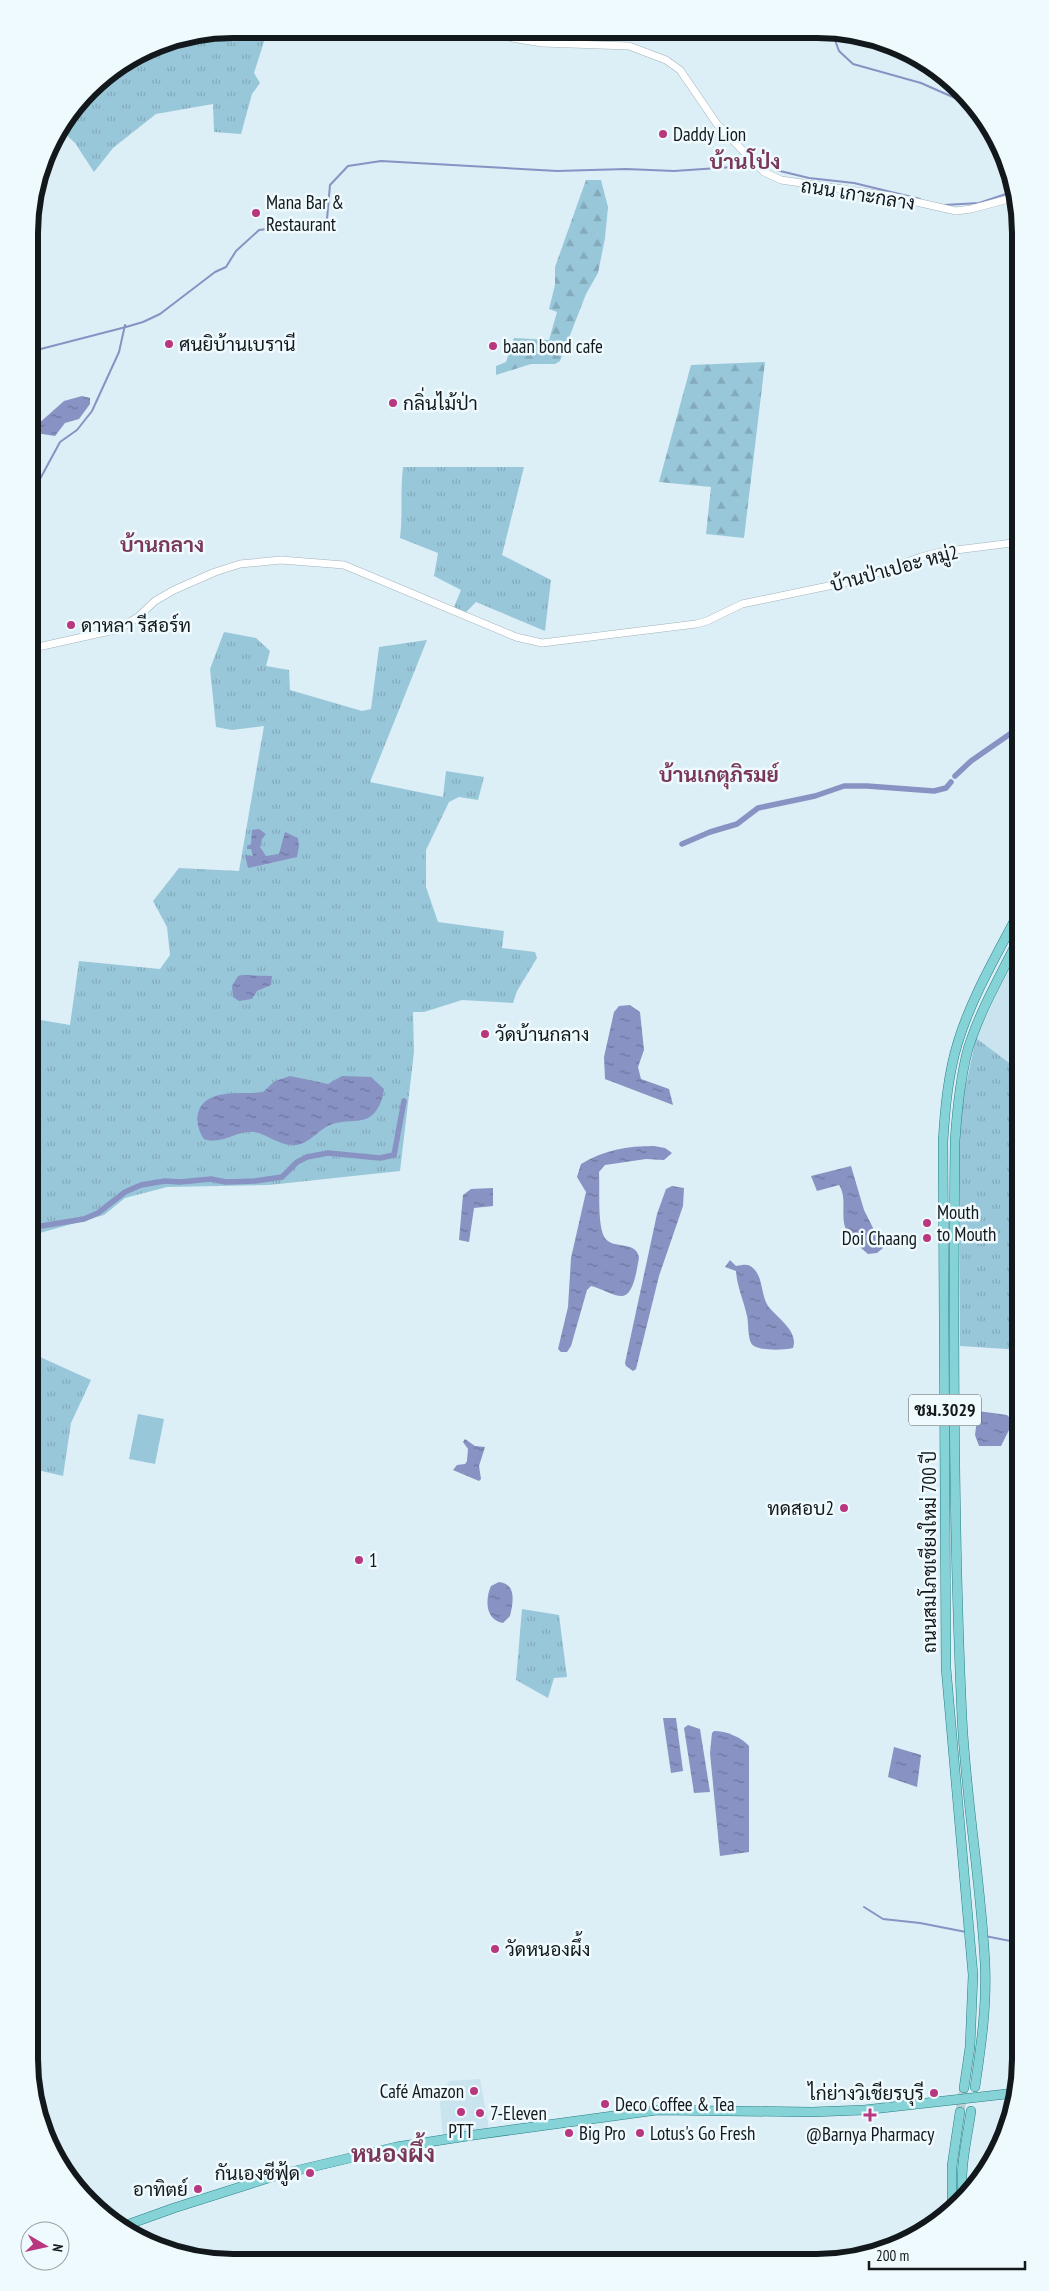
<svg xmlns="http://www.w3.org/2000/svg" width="1049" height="2291" font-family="'PT Sans Narrow',Sarabun,sans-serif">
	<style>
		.built { fill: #cae4ef }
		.grass { fill: url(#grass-tufts) }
		.forest { fill: url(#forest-firs) }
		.green { fill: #99c7da }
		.water { fill: url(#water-ripples) }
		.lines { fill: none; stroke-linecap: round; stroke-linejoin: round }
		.stream { stroke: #8892c3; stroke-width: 2 }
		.canal { stroke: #8892c3; stroke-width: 5.5 }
		.major-tunnel { stroke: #beced5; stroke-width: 9; stroke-dasharray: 9 4.5; stroke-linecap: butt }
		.minor-casing { stroke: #a2b3bb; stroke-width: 8 }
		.major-casing { stroke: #277f84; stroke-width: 10 }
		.minor { stroke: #fff; stroke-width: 7 }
		.major { stroke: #85d3d7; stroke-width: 9 }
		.poi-dot { fill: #b9377f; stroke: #effafe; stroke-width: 2 }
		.labels { text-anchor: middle; stroke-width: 5; stroke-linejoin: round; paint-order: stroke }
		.shield { fill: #effafe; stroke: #545c5f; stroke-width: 1 }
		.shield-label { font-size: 18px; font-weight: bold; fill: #12181b }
		.poi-label { font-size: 19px; fill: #12181b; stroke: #effafe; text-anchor: start }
		.street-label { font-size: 19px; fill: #12181b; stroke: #effafe }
		.quarter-label { font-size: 21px; font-weight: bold; fill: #7a3859; stroke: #effafe }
		.district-label { font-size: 24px; font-weight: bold; fill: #7a3859; stroke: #effafe }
		.rim { fill: none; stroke: #12181b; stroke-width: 6 }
	</style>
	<defs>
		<pattern id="grass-tufts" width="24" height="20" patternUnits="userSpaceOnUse" patternTransform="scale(1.25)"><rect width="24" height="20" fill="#99c7da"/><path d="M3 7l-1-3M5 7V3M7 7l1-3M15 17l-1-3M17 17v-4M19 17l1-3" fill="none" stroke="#83aaba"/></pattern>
		<pattern id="forest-firs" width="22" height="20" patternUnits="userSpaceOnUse" patternTransform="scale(1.25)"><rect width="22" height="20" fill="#99c7da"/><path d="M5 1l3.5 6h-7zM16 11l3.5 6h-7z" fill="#83aaba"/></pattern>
		<pattern id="water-ripples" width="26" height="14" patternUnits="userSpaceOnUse" patternTransform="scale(1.25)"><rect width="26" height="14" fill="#8892c3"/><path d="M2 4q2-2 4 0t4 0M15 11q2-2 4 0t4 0" fill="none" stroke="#6e769e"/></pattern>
	</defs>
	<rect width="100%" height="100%" fill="#dceef6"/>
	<g class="built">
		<path d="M1020 957V1071L976 1038 1009 967Z"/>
		<path d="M480 2079 489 2129 443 2138 439 2093 450 2081Z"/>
	</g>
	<g class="grass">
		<path d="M232 29H268L254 73 260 83 252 94 241 134 214 132 213 104 156 114 113 148 94 172 75 143 60 129 98 79 155 44Z"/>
		<path d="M403 467H524L502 555 551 580 545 631 476 602 465 613 454 607 461 590 434 576 438 553 400 538C403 514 400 491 403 467Z"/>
		<path d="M224 632 256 638 270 651 266 666 289 670 290 690 362 711 371 709 379 647 427 640 370 782 443 797 446 771 484 777 478 800 459 797 449 802 426 850V887L438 922 504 931 502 948 535 952 537 958 517 991 513 1003 462 1000 424 1012H413L414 1052 400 1171 269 1185 167 1187 125 1198 104 1215 29 1236V1018L70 1025 79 961 160 969 170 955 167 927 153 901 179 868 239 871 264 726 232 730 216 727 210 669Z"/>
		<path d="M976 1038 1020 1071V1350L960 1346 959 1143 961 1108Z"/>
		<path d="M29 1352 91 1380 71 1423 63 1476 29 1468Z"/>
		<path d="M522 1609 559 1615 567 1677 554 1678 548 1698 516 1680Z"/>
	</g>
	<g class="forest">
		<path d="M586 180H601L608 207 605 238 598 273 586 294 560 361 555 364H531L496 375V366L506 362 514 338 549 340 557 312 549 309 555 285V267Z"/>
		<path d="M765 362 744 538 706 534 711 487 659 482 691 365Z"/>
	</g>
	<path class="green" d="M138 1414 164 1419 155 1464 129 1459Z"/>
	<g class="water">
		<path d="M82 396 90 398V404L79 419 65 423 55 436 36 433 34 430 37 425 64 401Z"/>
		<path d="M259 829 266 834 262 839 260 847 266 856 279 854 285 832 298 838 299 846 297 857 248 868 245 855 253 856 251 849H247V846L251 844 252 830Z"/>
		<path d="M242 975 272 976 271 985 257 991 252 999 239 1001 233 997 232 986 238 976Z"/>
		<path d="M630 1005 640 1012 644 1050 638 1067 641 1079 669 1089 673 1105 605 1079 604 1057 614 1012 619 1006Z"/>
		<path d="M290 1076 328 1084 342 1076 371 1077 384 1089C383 1099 378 1113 368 1118 358 1123 341 1119 328 1126 315 1133 307 1146 292 1145 276 1145 263 1130 248 1132 234 1133 218 1145 204 1139 199 1132 196 1122 198 1113 205 1087 243 1095 263 1092L275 1081Z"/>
		<path d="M654 1146 665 1148 672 1153 664 1160 646 1159 605 1165 599 1172C600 1187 597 1227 605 1238 613 1250 637 1240 639 1258 637 1267 634 1296 622 1296 612 1296 601 1288 591 1286L587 1290 571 1346 567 1352H561L558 1349 568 1307 571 1258 586 1192 577 1177 581 1164C604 1150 627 1146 654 1146Z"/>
		<path d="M851 1166 864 1210 883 1248 877 1253 868 1254C860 1247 848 1237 845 1227 841 1212 847 1197 839 1185L817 1191 811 1176Z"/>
		<path d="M672 1186 684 1188 683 1206 659 1276 636 1369 633 1371 626 1366 625 1363 657 1214 666 1189Z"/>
		<path d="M493 1188V1206L474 1208 469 1242 459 1240 463 1195 471 1189Z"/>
		<path d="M730 1260 736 1266C744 1265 748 1263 754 1269 763 1278 761 1295 768 1306 777 1318 799 1331 793 1348 783 1350 763 1351 754 1346 747 1342 749 1324 747 1316 744 1301 737 1287 736 1271L725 1267Z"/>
		<path d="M978 1411 1007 1415 1010 1418V1428L1001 1446H979L975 1435Z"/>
		<path d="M465 1439 475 1446 485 1447 479 1466 481 1479 479 1481 453 1470 457 1465 465 1464 467 1461 468 1449 463 1442Z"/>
		<path d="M499 1582C517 1584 513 1603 510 1616L503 1623C485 1620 485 1599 491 1586Z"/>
		<path d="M663 1718H676L683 1771 671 1773Z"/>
		<path d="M688 1725 700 1729 710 1792 694 1793 684 1728Z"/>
		<path d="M714 1731C726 1731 741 1737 749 1746V1852L720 1856 710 1753 712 1733Z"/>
		<path d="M894 1747 921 1755 917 1787 888 1777Z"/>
	</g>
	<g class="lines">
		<g class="stream">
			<path d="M832 32 839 51 853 64 921 83 964 102 970 101"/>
			<path d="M832 34 837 36 849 33"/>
			<path d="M776 170 809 178 854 183 920 199"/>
			<path d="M944 205 979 203 1015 191"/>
			<path d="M29 352 126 327 143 322 160 314 215 272 226 267 236 251 259 230 299 225 320 227 327 219 330 185 348 166 381 161 557 171 626 169 674 171 733 167"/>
			<path d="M40 479 60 442 77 430 92 411 119 352 125 325 126 327"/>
			<path d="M864 1907 883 1919 920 1923 966 1932"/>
			<path d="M985 1936 1020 1943"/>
		</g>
		<g class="canal">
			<path d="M955 776 971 761 1020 727"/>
			<path d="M682 844 710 832 737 824 758 808 815 796 844 786H867L934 791 946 788 951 782"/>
			<path d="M29 1228 84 1219 98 1213 125 1192 141 1185 165 1181 180 1182 211 1179 226 1182 255 1181 282 1177 297 1162 307 1157 328 1153 380 1158 394 1155 404 1101"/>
		</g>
		<path class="major-tunnel" d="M960 2112 964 2088"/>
		<defs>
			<g id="minor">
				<path d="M487 30 512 38 542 43 629 46 666 60 680 70 717 124 746 154 764 172 781 180 890 196 956 211 971 209 1016 197"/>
				<path d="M29 649 119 629 138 617 155 601 174 590 215 572 240 564 281 560 344 565 516 637 542 643 696 624 707 621 742 604 857 580 921 557 940 552 1020 542"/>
			</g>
			<g id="major">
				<path d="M975 2087C981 2046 987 2006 985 1964 981 1882 966 1800 962 1718 953 1526 953 1333 955 1141 957 1111 960 1079 968 1049 980 1010 1002 973 1020 936"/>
				<path d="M964 2088 970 2047 973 1975 946 1668 943 1142C945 1109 948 1074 958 1042 972 996 998 953 1020 910"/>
				<path d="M963 2199C959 2170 967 2139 971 2111"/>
				<path d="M952 2208V2166L960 2112"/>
				<path d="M121 2227 174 2208 278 2175 396 2147 474 2135 657 2110 812 2112 864 2110 1015 2093"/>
			</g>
		</defs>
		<use href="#minor" class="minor-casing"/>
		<use href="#major" class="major-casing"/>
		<use href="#minor" class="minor"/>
		<use href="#major" class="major"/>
	</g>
	<g class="poi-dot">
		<circle cx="663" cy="134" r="5"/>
		<circle cx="256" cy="213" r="5"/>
		<circle cx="169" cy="344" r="5"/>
		<circle cx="493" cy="346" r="5"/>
		<circle cx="393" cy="403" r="5"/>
		<circle cx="71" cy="625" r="5"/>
		<circle cx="485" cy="1034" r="5"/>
		<circle cx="927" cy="1223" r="5"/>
		<circle cx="927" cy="1238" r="5"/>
		<circle cx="844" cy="1508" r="5"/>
		<circle cx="359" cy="1560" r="5"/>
		<circle cx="495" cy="1949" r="5"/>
		<circle cx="474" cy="2091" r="5"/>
		<circle cx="934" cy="2093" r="5"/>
		<circle cx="605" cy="2104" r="5"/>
		<circle cx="461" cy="2112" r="5"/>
		<circle cx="480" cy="2113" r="5"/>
		<path d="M867.5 2107.5h5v5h5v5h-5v5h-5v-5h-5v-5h5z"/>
		<circle cx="569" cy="2133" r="5"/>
		<circle cx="640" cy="2133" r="5"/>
		<circle cx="310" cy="2173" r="5"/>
		<circle cx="198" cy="2189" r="5"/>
	</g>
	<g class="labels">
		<rect class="shield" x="909" y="1394.5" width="72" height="31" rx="4"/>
		<g class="shield-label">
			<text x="945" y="1416">ชม.3029</text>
		</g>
		<g class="poi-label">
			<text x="673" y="141">Daddy Lion</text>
			<text x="266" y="209">Mana Bar &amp;<tspan x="266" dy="22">Restaurant</tspan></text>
			<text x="179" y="351">ศนยิบ้านเบรานี</text>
			<text x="503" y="353">baan bond cafe</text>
			<text x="403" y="410">กลิ่นไม้ป่า</text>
			<text x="81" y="632">ดาหลา รีสอร์ท</text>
			<text x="495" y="1041">วัดบ้านกลาง</text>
			<text x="937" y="1219">Mouth<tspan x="937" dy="22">to Mouth</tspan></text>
			<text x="917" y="1245" text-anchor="end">Doi Chaang</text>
			<text x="834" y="1515" text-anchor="end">ทดสอบ2</text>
			<text x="369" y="1567">1</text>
			<text x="505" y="1956">วัดหนองผึ้ง</text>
			<text x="464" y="2098" text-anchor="end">Café Amazon</text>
			<text x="924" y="2100" text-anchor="end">ไก่ย่างวิเชียรบุรี</text>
			<text x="615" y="2111">Deco Coffee &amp; Tea</text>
			<text x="490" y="2120">7-Eleven</text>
			<text x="461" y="2138" text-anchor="middle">PTT</text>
			<text x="579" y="2140">Big Pro</text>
			<text x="650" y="2140">Lotus's Go Fresh</text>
			<text x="870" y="2141" text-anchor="middle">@Barnya Pharmacy</text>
			<text x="300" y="2180" text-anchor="end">กันเองซีฟู้ด</text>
			<text x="188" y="2196" text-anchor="end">อาทิตย์</text>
		</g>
		<g class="street-label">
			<text transform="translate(858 194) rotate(9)" y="7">ถนน เกาะกลาง</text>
			<text transform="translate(894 568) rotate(-15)" y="7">บ้านป่าเปอะ หมู่2</text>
			<text transform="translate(929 1552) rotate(-90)" y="7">ถนนสมโภชเชียงใหม่ 700 ปี</text>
		</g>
		<g class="quarter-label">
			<text x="745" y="169">บ้านโป่ง</text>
			<text x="162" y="552">บ้านกลาง</text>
			<text x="719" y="782">บ้านเกตุภิรมย์</text>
		</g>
		<g class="district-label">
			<text x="393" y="2162">หนองผึ้ง</text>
		</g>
	</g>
	<path d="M0 0H1049V2291H0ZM233 38H817A195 195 0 0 1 1012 233V2059A195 195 0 0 1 817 2254H233A195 195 0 0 1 38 2059V233A195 195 0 0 1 233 38Z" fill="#effafe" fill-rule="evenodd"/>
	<path class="rim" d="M233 38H817A195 195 0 0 1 1012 233V2059A195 195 0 0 1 817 2254H233A195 195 0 0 1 38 2059V233A195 195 0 0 1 233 38Z"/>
	<g transform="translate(45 2246) rotate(99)"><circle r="24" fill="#effafe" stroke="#97a0a3"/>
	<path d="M0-4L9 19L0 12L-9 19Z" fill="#b9377f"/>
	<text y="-8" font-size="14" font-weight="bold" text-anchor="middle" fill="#12181b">N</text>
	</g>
	<path d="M869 2261v8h156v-8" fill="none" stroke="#12181b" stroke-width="2.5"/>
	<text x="876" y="2261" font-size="15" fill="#12181b" stroke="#effafe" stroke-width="4" paint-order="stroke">200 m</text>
</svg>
